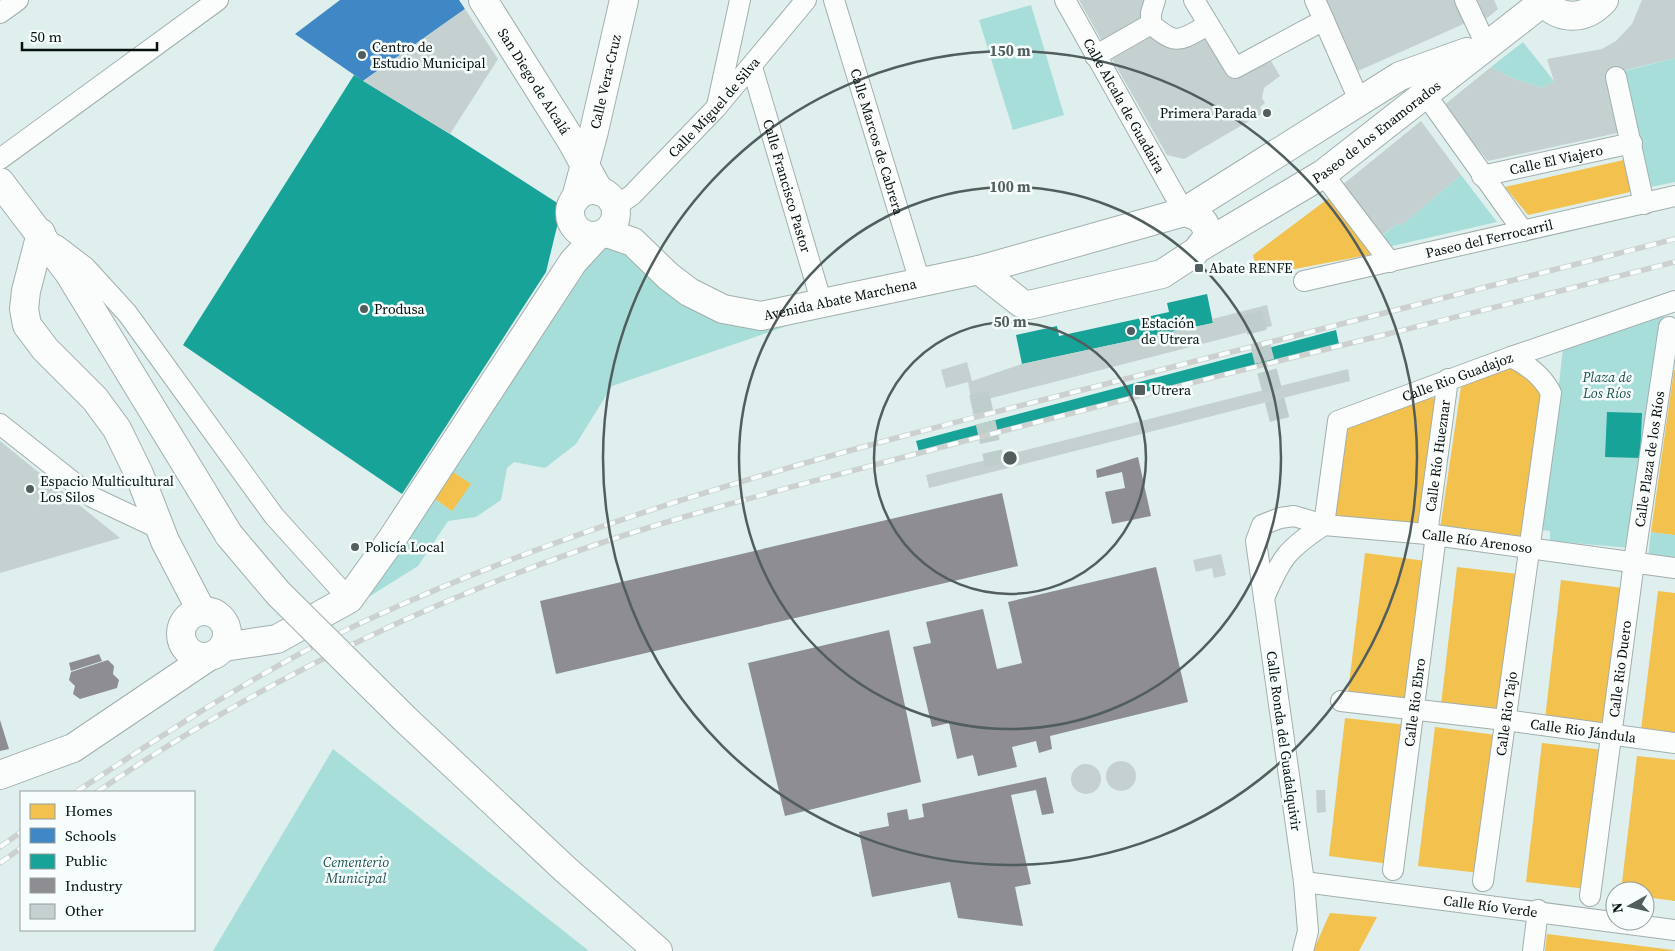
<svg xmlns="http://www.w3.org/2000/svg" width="1675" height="951" font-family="'Source Serif 4',serif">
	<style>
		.green { fill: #a8deda }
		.homes { fill: #f2c14e }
		.schools { fill: #3f88c5 }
		.public { fill: #17a398 }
		.industry { fill: #8d8d92 }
		.building { fill: #c4d1d0 }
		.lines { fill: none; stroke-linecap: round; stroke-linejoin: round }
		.street-tunnel { stroke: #bdcecc; stroke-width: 20; stroke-dasharray: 20 10; stroke-linecap: butt }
		.street-casing { stroke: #a2afad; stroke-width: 22 }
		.secondary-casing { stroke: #a2afad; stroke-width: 30 }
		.street { stroke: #fafdfc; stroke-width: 20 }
		.secondary { stroke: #fafdfc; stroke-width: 28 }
		.rail-casing { stroke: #ccd1d0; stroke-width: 5.5 }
		.rail { stroke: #f7fdfd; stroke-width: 4; stroke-dasharray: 11; stroke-linecap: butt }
		.secondary-bridge-casing { stroke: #a2afad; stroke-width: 30; stroke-linecap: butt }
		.secondary-bridge { stroke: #fafdfc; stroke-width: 28 }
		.ring { fill: none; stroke: #515e5d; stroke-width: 2.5 }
		.poi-dot { fill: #515e5d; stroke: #f7fdfd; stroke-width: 2 }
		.labels { text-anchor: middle; stroke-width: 5; stroke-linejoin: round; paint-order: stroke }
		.poi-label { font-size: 14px; fill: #05100f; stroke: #f7fdfd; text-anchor: start }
		.street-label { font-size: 14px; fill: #05100f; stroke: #f7fdfd }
		.park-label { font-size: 14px; font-style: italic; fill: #1d534f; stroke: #f7fdfd }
		.centre { fill: #515e5d; stroke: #f7fdfd; stroke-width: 2.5 }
		.ring-label { font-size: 15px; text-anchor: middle; font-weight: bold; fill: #515e5d; stroke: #f7fdfd; stroke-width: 5; stroke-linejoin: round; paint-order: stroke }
	</style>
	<rect width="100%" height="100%" fill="#deefed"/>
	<g class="green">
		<path d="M1031 5 1064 115 1013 130 979 20Z"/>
		<path d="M1523 42 1554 81 1542 88 1509 77 1491 67Z"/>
		<path d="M1675 58V182L1646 188 1620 72Z"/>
		<path d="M1461 175 1497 222 1388 247 1381 237 1398 223 1400 226 1409 219Z"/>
		<path d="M606 240C612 244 620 247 626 252 634 260 640 270 649 277 690 313 732 337 787 326L612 386 576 444 545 468 514 462 507 468 501 500 476 517 448 521 418 566 359 603 432 497 452 511 470 484 450 470Z"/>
		<path d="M1664 315 1631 548 1550 541V531L1542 530 1563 349Z"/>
		<path d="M1651 532 1675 535V562L1648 558Z"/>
		<path d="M333 749 589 951H213Z"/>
	</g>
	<g class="homes">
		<path d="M1628 159 1635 191 1528 215 1505 187Z"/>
		<path d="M1329 198 1373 254 1258 276 1253 255Z"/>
		<path d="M1514 365 1547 394 1525 539 1440 529 1461 387Z"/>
		<path d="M1674 370H1675V535L1651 532Z"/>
		<path d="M1427 398H1437L1420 525 1334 515 1348 428Z"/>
		<path d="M450 470 471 484 452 511 432 497Z"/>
		<path d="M1365 553 1426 561 1410 699 1348 692Z"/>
		<path d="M1457 567 1518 574 1502 713 1441 705Z"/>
		<path d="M1561 580 1623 588 1606 726 1545 719Z"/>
		<path d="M1658 591 1675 593V734L1641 730Z"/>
		<path d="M1345 718 1407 725 1390 864 1329 856Z"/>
		<path d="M1435 727 1496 735 1480 873 1418 866Z"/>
		<path d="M1542 743 1604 750 1587 889 1526 882Z"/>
		<path d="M1637 756 1675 760V901L1645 897V891H1621Z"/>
		<path d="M1330 913 1377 917 1359 951H1313Z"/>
		<path d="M1547 934 1673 950V951H1545Z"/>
	</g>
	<path class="schools" d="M340 0H459L465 9 363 81 295 34Z"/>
	<g class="public">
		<path d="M354 75 450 134 562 206 546 272 402 494 183 345Z"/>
		<path d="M1207 294 1213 323 1022 364 1016 335 1057 326 1059 336 1169 312 1167 303Z"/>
		<path d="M1336 330 1339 344 919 452 916 441Z"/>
		<path d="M1607 412 1642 413 1640 458 1605 457Z"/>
	</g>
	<g class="industry">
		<path d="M1138 457 1151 516 1112 524 1105 492 1125 488 1122 472 1097 478 1096 470Z"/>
		<path d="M4 479 12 501 0 505V480Z"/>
		<path d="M1002 493 1018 566 556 674 540 601Z"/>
		<path d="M1156 567 1188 702 1050 736 1052 749 1039 753 1036 741 1012 747 1017 767 978 776 973 755 957 759 949 723 932 727 913 647 931 643 926 622 983 609 997 669 1022 663 1008 602Z"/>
		<path d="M889 630 921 782 785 816 748 663Z"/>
		<path d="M99 654 102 661 71 671 69 663Z"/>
		<path d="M108 660 114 666 113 674 119 680 117 688 80 699 73 694 75 686 69 680 71 672Z"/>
		<path d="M0 720 9 749 0 751Z"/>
		<path d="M1046 777 1054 813 1042 815 1036 790 1011 795 1031 884 1015 887 1023 926 958 918 950 882 872 897 859 832 889 826 887 813 907 809 909 820 924 817 922 804Z"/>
	</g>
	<g class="building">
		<path d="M1079 0H1146L1144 18 1103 43Z"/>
		<path d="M1326 0H1458L1468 22 1358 71Z"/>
		<path d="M1477 0H1494L1498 9 1486 19Z"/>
		<path d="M1642 0H1675V58L1609 74 1622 132 1488 161 1443 106 1491 67 1509 77 1542 88 1554 81 1547 59 1602 49 1616 41 1632 24Z"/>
		<path d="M465 9 498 59 450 134 363 81Z"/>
		<path d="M1205 28 1233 76 1268 56 1280 76 1264 88 1262 98 1265 103 1260 107 1263 113 1184 159 1167 155 1112 59 1153 35Z"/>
		<path d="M1421 121 1461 175 1409 219 1400 226 1398 223 1380 237 1341 186Z"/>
		<path d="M1267 305 1272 326 972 403 968 382 946 388 941 370 967 362 972 381 1022 364 1213 323 1212 319Z"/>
		<path d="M1348 369 1350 381 929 488 926 475Z"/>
		<path d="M0 441 120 538 0 573Z"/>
		<path d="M1221 554 1226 575 1214 578 1212 568 1196 572 1193 560Z"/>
		<circle cx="1121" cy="776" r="15"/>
		<circle cx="1086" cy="779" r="15"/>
		<path d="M1316 790H1325L1326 812 1317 813Z"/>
	</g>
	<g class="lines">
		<g class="street-tunnel">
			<path d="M1252 313 1280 421"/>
			<path d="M979 393 995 465"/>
		</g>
		<defs>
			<g id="street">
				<path id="s1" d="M834 0 920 282"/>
				<path id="s2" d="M1065 0 1184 212"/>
				<path d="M1194 0 1235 68 1324 20"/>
				<path d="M1315 0 1359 100"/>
				<path d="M1465 0 1487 47"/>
				<path d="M0 13 18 0"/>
				<path d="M1151 24V13L1155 0"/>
				<path d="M1095 56 1151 24C1178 47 1180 40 1208 25"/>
				<path id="s3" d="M752 67 822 304"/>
				<path d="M1616 77 1644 204"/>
				<path d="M1426 95 1523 231"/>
				<path d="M717 106 740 0"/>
				<path d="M0 159 218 0"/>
				<path d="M1323 174 1390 262"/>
				<path id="s4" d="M1482 176 1632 143"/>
				<path id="s5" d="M615 207 632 195 716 108 806 0"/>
				<path d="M56 245 85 267 127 313 274 516 349 599"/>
				<path id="s6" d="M1304 281 1675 196"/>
				<path d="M0 424 92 497 160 529"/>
				<path id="s7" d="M1427 534 1448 379"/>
				<path id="s8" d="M1264 598C1281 558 1287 549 1324 525L1338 421 1511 357 1675 301"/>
				<path id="s9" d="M1341 701 1505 720 1675 743"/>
				<path id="s10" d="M1393 870 1436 535"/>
				<path id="s11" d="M1483 881 1551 393C1542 375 1528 365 1511 357"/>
				<path id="s12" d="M1304 882 1675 930"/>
				<path id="s13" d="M1590 896 1634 562 1669 327"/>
				<path id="s14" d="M1303 951 1308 931 1304 882 1256 541 1262 525 1280 518 1294 516 1324 525 1427 534 1675 568"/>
				<path d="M1533 951 1538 910"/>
			</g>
			<g id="secondary">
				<path id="s15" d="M483 0 571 140 599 191"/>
				<path d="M1541 0C1560 21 1585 21 1604 0"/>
				<path d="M0 182 69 273 229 535"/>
				<circle cx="593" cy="213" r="23"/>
				<path id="s16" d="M576 198 594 131 624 0"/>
				<path d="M1184 212 1400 76 1467 52"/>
				<path d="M41 233 26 291 24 309 27 325 45 349 95 399 117 429 139 474 165 541 201 610"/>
				<path id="s17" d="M607 233 633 242 668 276 689 292 723 309 761 316 979 270 1184 212C1199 216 1208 221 1207 238L1200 247"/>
				<path id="s18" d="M1200 247 1323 174 1543 2"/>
				<path d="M979 270 1021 303 1029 305 1162 274 1194 253"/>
				<circle cx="204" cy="634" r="23"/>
				<path d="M224 647 277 639 349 599 392 539 573 262 596 237"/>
				<path d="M405 719 566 870 658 951"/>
				<path d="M0 775 73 748 208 657"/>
			</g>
		</defs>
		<use href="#street" class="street-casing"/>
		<use href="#secondary" class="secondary-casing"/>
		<use href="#street" class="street"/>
		<use href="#secondary" class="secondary"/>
		<defs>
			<g id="rail">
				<path d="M76 792C169 731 262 669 363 622 593 515 840 451 1086 389 1282 339 1479 289 1675 239"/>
				<path d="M97 792C267 676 460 585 657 525 756 495 857 470 957 443 1196 380 1436 323 1675 262"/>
				<path d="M0 847 21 832"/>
				<path d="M0 863 21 848"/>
			</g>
		</defs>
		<use href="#rail" class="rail-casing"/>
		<use href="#rail" class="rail"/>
		<defs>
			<path id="secondary-bridge" d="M229 535 278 593 405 719"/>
		</defs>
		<use href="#secondary-bridge" class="secondary-bridge-casing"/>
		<use href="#secondary-bridge" class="secondary-bridge"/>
	</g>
	<g class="ring">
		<circle cx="1010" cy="458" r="136"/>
		<circle cx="1010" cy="458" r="271"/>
		<circle cx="1010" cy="458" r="407"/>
	</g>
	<g class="poi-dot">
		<circle cx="362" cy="55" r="5"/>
		<circle cx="1267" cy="113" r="5"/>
		<rect x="1194" y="263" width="10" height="10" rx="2.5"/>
		<circle cx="364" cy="309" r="5"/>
		<circle cx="1131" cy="331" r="5"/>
		<rect x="1134" y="384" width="12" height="12" rx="2.5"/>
		<circle cx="30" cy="489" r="5"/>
		<circle cx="355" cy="547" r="5"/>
	</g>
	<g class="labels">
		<g class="poi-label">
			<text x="372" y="52">Centro de<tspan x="372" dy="16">Estudio Municipal</tspan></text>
			<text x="1257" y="118" text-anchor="end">Primera Parada</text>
			<text x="1209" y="273">Abate RENFE</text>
			<text x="374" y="314">Produsa</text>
			<text x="1141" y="328">Estación<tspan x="1141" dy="16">de Utrera</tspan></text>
			<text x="1151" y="395">Utrera</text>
			<text x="40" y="486">Espacio Multicultural<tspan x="40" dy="16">Los Silos</tspan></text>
			<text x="365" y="552">Policía Local</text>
		</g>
		<g class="street-label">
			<text dy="5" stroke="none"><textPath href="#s15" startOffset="96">San Diego de Alcalá</textPath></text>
			<text dy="5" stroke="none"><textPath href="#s16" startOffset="120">Calle Vera-Cruz</textPath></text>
			<text dy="5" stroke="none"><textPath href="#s2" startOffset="121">Calle Alcala de Guadaira</textPath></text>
			<text dy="5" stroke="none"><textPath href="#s5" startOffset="141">Calle Miguel de Silva</textPath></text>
			<text dy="5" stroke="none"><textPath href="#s18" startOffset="211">Paseo de los Enamorados</textPath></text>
			<text dy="5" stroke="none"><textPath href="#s1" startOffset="148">Calle Marcos de Cabrera</textPath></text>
			<text dy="5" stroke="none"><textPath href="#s4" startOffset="76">Calle El Viajero</textPath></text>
			<text dy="5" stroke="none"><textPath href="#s3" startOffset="124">Calle Francisco Pastor</textPath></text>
			<text dy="5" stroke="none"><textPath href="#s6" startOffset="190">Paseo del Ferrocarril</textPath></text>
			<text dy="5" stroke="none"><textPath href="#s17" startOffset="260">Avenida Abate Marchena</textPath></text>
			<text dy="5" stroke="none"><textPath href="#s8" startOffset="329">Calle Rio Guadajoz</textPath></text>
			<text dy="5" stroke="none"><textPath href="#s7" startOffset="79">Calle Río Hueznar</textPath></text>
			<text dy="5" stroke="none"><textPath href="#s13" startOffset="441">Calle Plaza de los Ríos</textPath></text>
			<text dy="5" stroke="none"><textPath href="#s14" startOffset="650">Calle Río Arenoso</textPath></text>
			<text dy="5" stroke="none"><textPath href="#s13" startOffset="229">Calle Rio Duero</textPath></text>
			<text dy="5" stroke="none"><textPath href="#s10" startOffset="169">Calle Rio Ebro</textPath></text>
			<text dy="5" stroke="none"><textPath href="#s11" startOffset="169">Calle Rio Tajo</textPath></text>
			<text dy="5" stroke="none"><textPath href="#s9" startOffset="244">Calle Rio Jándula</textPath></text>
			<text transform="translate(1284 741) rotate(82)" y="5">Calle Ronda del Guadalquivir</text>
			<text dy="5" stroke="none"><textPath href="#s12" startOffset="188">Calle Río Verde</textPath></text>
		</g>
		<g class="park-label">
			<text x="1607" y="382">Plaza de<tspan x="1607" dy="16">Los Ríos</tspan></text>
			<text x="356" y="867">Cementerio<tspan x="356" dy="16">Municipal</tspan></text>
		</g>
	</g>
	<circle cx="1010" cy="458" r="8" class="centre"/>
	<g class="ring-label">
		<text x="1010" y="56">150 m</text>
		<text x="1010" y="192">100 m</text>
		<text x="1010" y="327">50 m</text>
	</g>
	<rect x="20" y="791" width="175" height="140" fill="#f7fdfd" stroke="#969e9e"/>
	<rect x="30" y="804" width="25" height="15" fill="#f2c14e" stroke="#969e9e"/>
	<text x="65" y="816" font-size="15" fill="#05100f">Homes</text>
	<rect x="30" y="828" width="25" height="15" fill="#3f88c5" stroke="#969e9e"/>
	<text x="65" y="841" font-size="15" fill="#05100f">Schools</text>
	<rect x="30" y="854" width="25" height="15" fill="#17a398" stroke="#969e9e"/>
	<text x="65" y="866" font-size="15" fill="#05100f">Public</text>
	<rect x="30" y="878" width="25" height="15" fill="#8d8d92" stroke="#969e9e"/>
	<text x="65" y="891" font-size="15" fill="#05100f">Industry</text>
	<rect x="30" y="904" width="25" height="15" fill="#c4d1d0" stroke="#969e9e"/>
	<text x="65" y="916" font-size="15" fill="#05100f">Other</text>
	<g transform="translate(1630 906) rotate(262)"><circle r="24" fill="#f7fdfd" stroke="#969e9e"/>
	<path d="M0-4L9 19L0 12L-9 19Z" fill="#515e5d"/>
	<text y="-8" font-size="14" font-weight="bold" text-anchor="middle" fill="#05100f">N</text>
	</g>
	<path d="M22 42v8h135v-8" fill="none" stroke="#05100f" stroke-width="2.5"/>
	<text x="30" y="42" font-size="15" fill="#05100f" stroke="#f7fdfd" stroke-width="4" paint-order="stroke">50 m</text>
</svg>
